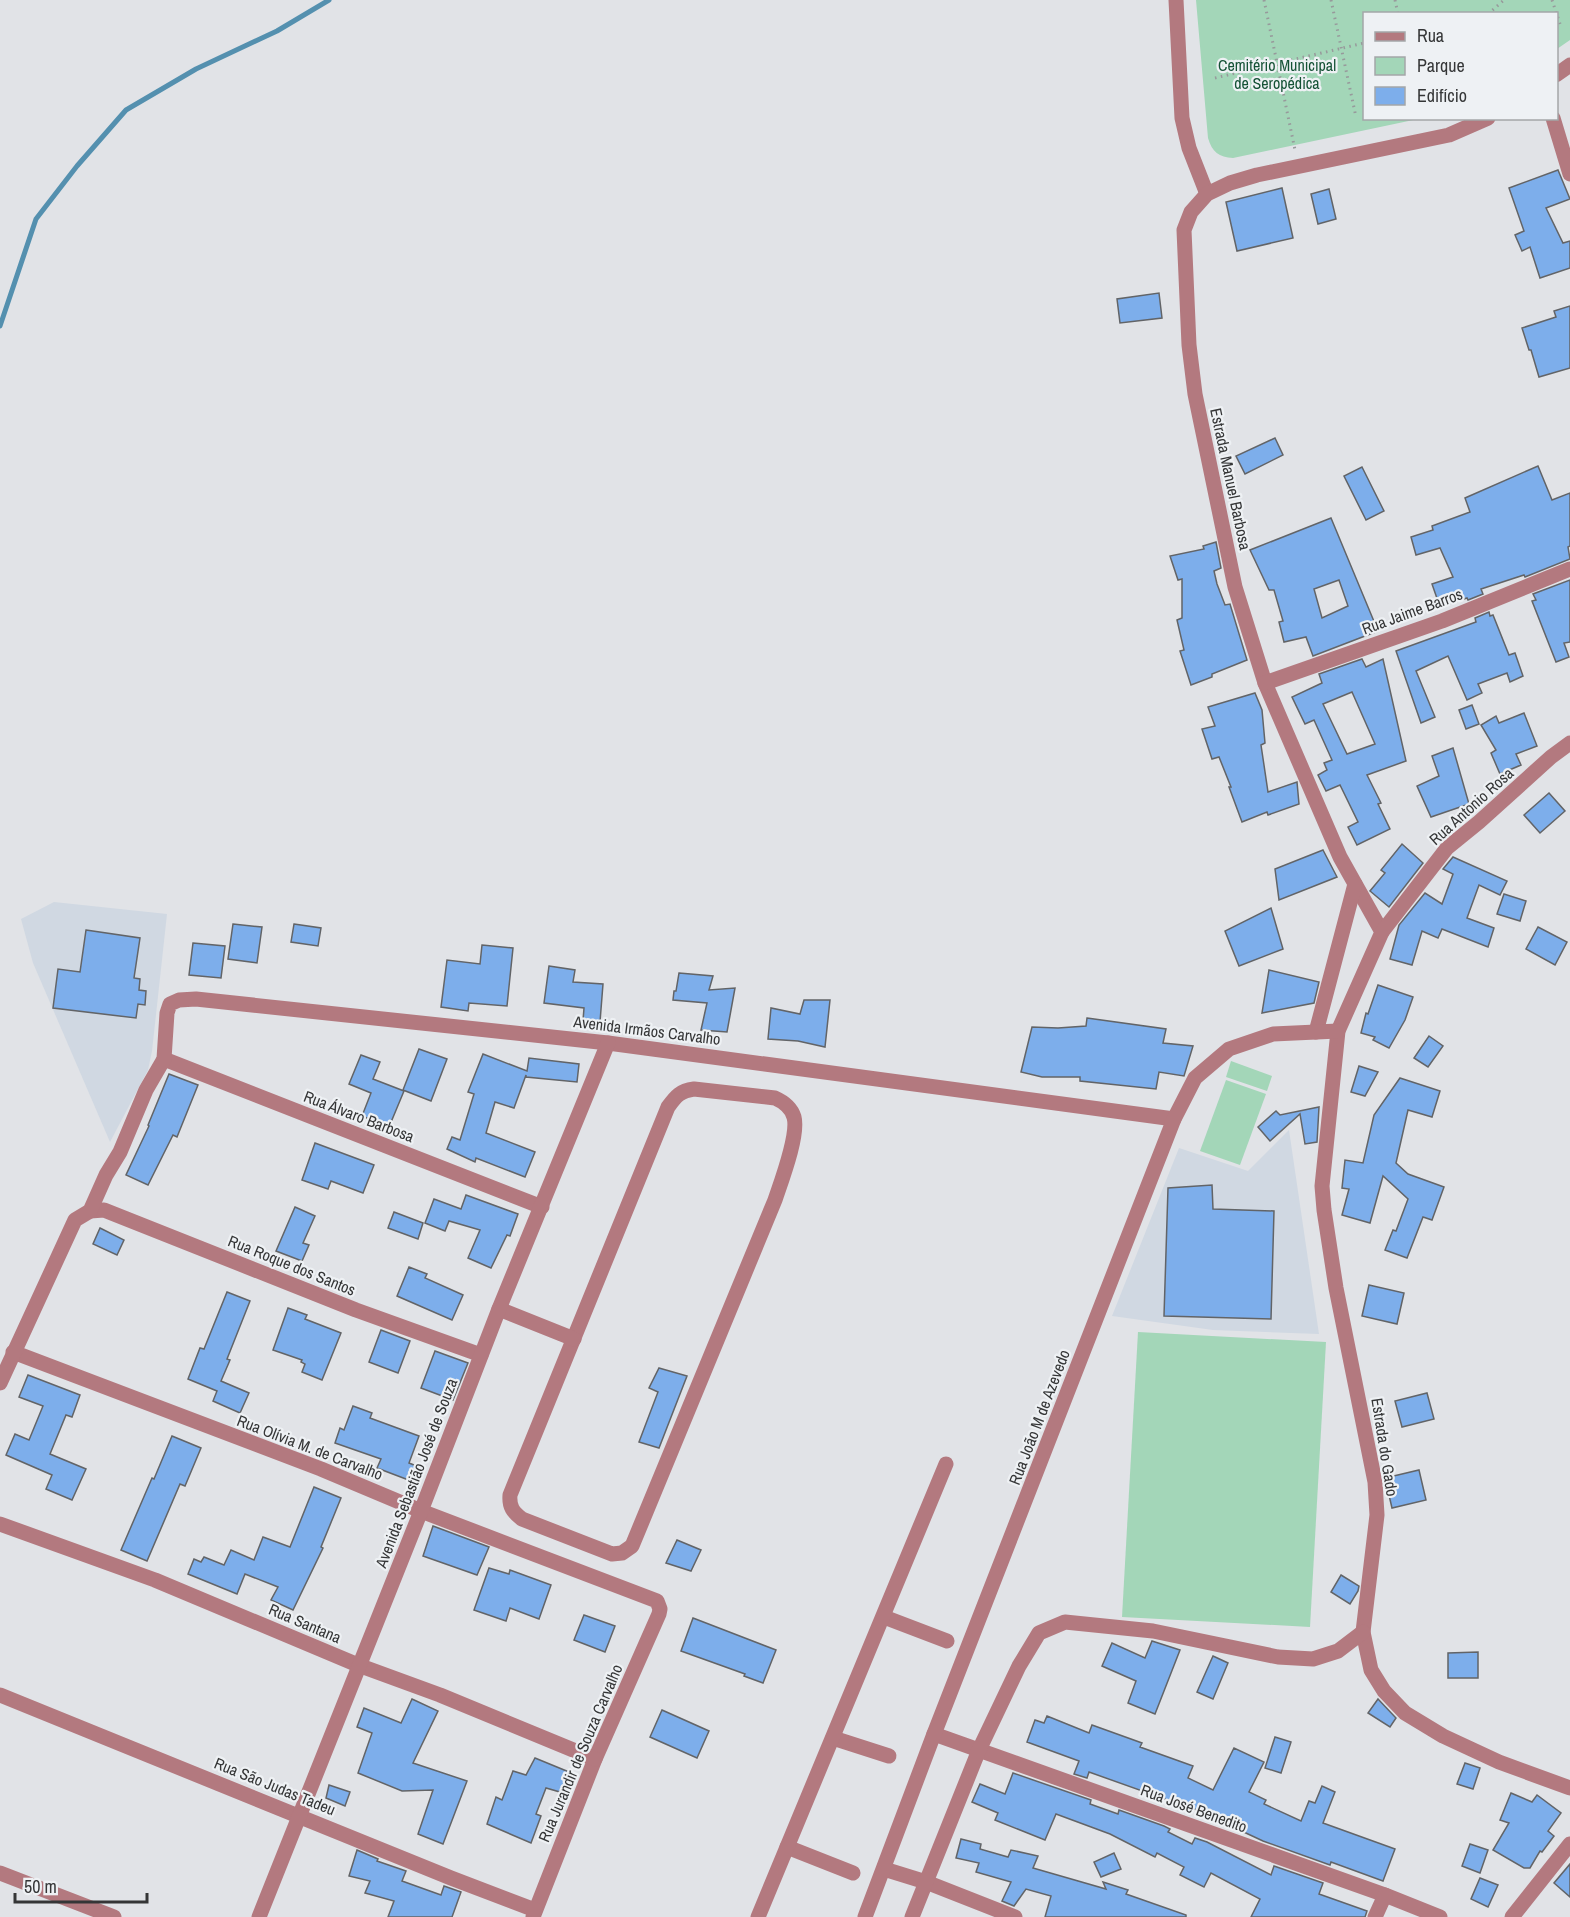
<svg xmlns="http://www.w3.org/2000/svg" width="1570" height="1917" font-family="'Archivo Narrow',sans-serif">
	<style>
		.built { fill: #d0d8e2 }
		.green { fill: #a3d6b8 }
		.lines { fill: none; stroke-linecap: round; stroke-linejoin: round }
		.stream { stroke: #5490af; stroke-width: 5 }
		.building { fill: #7daeeb; stroke: #626467; stroke-width: 1.5; fill-rule: evenodd }
		.path { stroke: #97999b; stroke-width: 3; stroke-dasharray: 1.5 4.5; stroke-linecap: butt }
		.minor { stroke: #b3797f; stroke-width: 15 }
		.labels { text-anchor: middle; stroke-width: 4.5; stroke-linejoin: round; paint-order: stroke }
		.park-label { font-size: 16px; fill: #145235; stroke: #eef1f4 }
		.street-label { font-size: 16px; fill: #353637; stroke: #eef1f4 }
	</style>
	<rect width="100%" height="100%" fill="#e1e3e7"/>
	<g class="built">
		<path d="M54 902 167 914 152 1051 148 1070 110 1142 33 963 21 919Z"/>
		<path d="M1289 1130 1319 1334 1213 1330 1112 1316 1179 1148 1248 1171Z"/>
	</g>
	<g class="green">
		<path d="M1196 0H1570V40L1557 49 1556 14H1364V118L1418 119 1233 158C1219 157 1212 152 1208 138Z"/>
		<path d="M1231 1061 1272 1076 1267 1091 1226 1077Z"/>
		<path d="M1226 1080 1266 1094 1240 1165 1200 1151Z"/>
		<path d="M1138 1332 1326 1342 1310 1627 1122 1617Z"/>
	</g>
	<g class="lines">
		<path class="stream" d="M0 326 36 219 77 166 126 110 196 69 277 31 329 0"/>
	</g>
	<g class="building">
		<path d="M1558 170 1570 199 1546 208 1563 243 1570 241V268L1540 278 1530 247 1522 251 1515 235 1524 231 1509 188Z"/>
		<path d="M1282 188 1293 238 1237 251 1226 202Z"/>
		<path d="M1329 189 1336 219 1318 224 1311 194Z"/>
		<path d="M1159 293 1162 318 1120 323 1117 299Z"/>
		<path d="M1570 306V368L1539 377 1531 350H1529L1522 328 1556 317 1554 311Z"/>
		<path d="M1275 438 1283 455 1245 474 1236 456Z"/>
		<path d="M1538 466 1552 500 1570 493V546L1568 547 1570 559 1525 577 1524 575 1481 589 1483 594 1468 600 1467 598 1440 607 1432 584 1453 577 1440 548 1416 555 1411 537 1433 530 1432 526 1470 512 1465 498Z"/>
		<path d="M1362 467 1384 511 1366 520 1344 476Z"/>
		<path d="M1331 518 1378 631 1313 656 1306 637 1284 642 1279 622 1283 621 1274 590H1269L1250 550ZM1339 580 1348 606 1322 618 1314 589Z"/>
		<path d="M1216 542 1221 568 1214 571 1217 584 1225 605 1230 604 1247 660 1212 674V677L1191 685 1180 651 1184 650 1177 620 1182 618V579L1178 580 1170 556 1204 549 1203 546Z"/>
		<path d="M1570 580V642L1564 643 1569 657 1556 662 1532 601 1536 600 1533 594Z"/>
		<path d="M1489 612 1490 616 1493 615 1509 655 1515 653 1523 676 1510 682 1507 673 1478 684 1482 693 1467 700 1448 656 1416 671 1435 717 1421 723 1396 651 1476 622 1475 618Z"/>
		<path d="M1362 659 1366 667 1383 659 1406 761 1367 775 1381 803 1378 804 1390 829 1357 845 1348 827 1358 822 1340 785 1326 791 1318 775 1327 770 1324 763 1332 760 1314 720 1305 724 1292 697 1322 683 1319 674ZM1352 692 1375 744 1347 754 1323 704Z"/>
		<path d="M1255 693 1262 710 1265 743 1261 745 1268 792 1297 782 1299 804 1268 815 1267 812 1242 822 1229 787H1231L1219 757 1212 759 1202 729 1215 726 1208 707Z"/>
		<path d="M1472 705 1479 724 1466 729 1459 710Z"/>
		<path d="M1524 713 1537 746 1516 754 1521 765 1500 774 1491 753 1496 750 1481 725 1496 716 1499 723Z"/>
		<path d="M1453 748 1469 804 1431 817 1417 786 1439 776 1432 756Z"/>
		<path d="M1549 793 1565 811 1540 833 1524 815Z"/>
		<path d="M1402 844 1423 863 1389 907 1370 891 1385 873 1381 870Z"/>
		<path d="M1323 850 1337 877 1279 900 1275 869Z"/>
		<path d="M1453 857 1507 881 1500 895 1479 885 1467 918 1494 928 1488 947 1442 929 1438 938 1422 931 1412 965 1390 959 1399 925 1425 893 1442 904 1453 874 1443 869Z"/>
		<path d="M1504 894 1526 901 1520 921 1497 914Z"/>
		<path d="M1271 908 1283 949 1239 966 1225 931Z"/>
		<path d="M233 924 262 927 257 963 228 959Z"/>
		<path d="M294 924 321 928 318 946 291 942Z"/>
		<path d="M1538 927 1567 942 1555 965 1526 949Z"/>
		<path d="M86 930 140 938 134 978 140 979 139 990 146 991 145 1005 138 1004 136 1018 53 1008 58 969 80 972Z"/>
		<path d="M193 943 225 946 221 978 189 975Z"/>
		<path d="M482 945 513 948 507 1006 469 1003 468 1011 441 1007 447 960 480 964Z"/>
		<path d="M549 966 575 970 573 982 603 984 600 1022 583 1021 584 1008 544 1003Z"/>
		<path d="M1269 970 1319 982 1314 1003 1262 1013Z"/>
		<path d="M679 973 713 976 709 990 735 988 727 1032 701 1030 707 1003 673 1000 674 991H676Z"/>
		<path d="M1378 985 1413 997 1405 1020 1389 1048 1373 1040 1375 1037 1361 1033 1366 1013 1368 1014Z"/>
		<path d="M804 1000H830L825 1047 798 1041 768 1039 771 1008 800 1014Z"/>
		<path d="M1087 1018 1166 1029 1163 1043 1193 1046 1184 1076 1159 1072 1156 1089 1080 1081V1077H1042L1021 1072 1032 1027 1058 1028 1086 1026Z"/>
		<path d="M1429 1036 1443 1046 1428 1067 1414 1058Z"/>
		<path d="M419 1049 447 1059 431 1101 403 1090Z"/>
		<path d="M483 1054 527 1071 529 1058 579 1064 577 1082 526 1077V1075L514 1108 495 1102 486 1133 535 1152 525 1177 476 1158 475 1162 447 1149 452 1137 460 1140 474 1094 468 1092Z"/>
		<path d="M361 1055 380 1062 373 1079 404 1091 389 1127 362 1116 371 1093 349 1084Z"/>
		<path d="M1359 1066 1378 1072 1365 1096 1351 1092Z"/>
		<path d="M169 1074 198 1085 177 1137 173 1135 148 1185 126 1175 149 1126 148 1125Z"/>
		<path d="M1400 1078 1440 1091 1432 1117 1408 1110 1396 1163 1408 1174 1444 1187 1432 1220 1423 1217 1407 1258 1385 1250 1393 1230 1396 1231 1408 1199 1383 1176 1370 1223 1342 1215 1349 1189 1342 1188 1345 1160 1363 1163 1374 1115Z"/>
		<path d="M1319 1107 1317 1142 1305 1144 1300 1114 1270 1141 1258 1127 1276 1111 1280 1115Z"/>
		<path d="M315 1143 374 1165 363 1193 331 1181 328 1189 302 1180Z"/>
		<path d="M1212 1185 1213 1209 1274 1211 1271 1319 1164 1316 1168 1188Z"/>
		<path d="M466 1195 518 1214 510 1236 507 1235 491 1268 468 1258 480 1230 449 1221 445 1231 425 1223 434 1199 461 1209Z"/>
		<path d="M295 1207 315 1216 303 1243 309 1245 302 1261 276 1251Z"/>
		<path d="M394 1212 423 1223 418 1239 388 1228Z"/>
		<path d="M100 1228 124 1240 117 1255 93 1244Z"/>
		<path d="M409 1267 427 1274 425 1278 463 1295 452 1320 397 1296Z"/>
		<path d="M1369 1285 1404 1293 1397 1324 1362 1316Z"/>
		<path d="M227 1292 250 1301 227 1359 230 1360 221 1381 249 1393 240 1413 213 1401 217 1391 188 1379 200 1348 204 1349Z"/>
		<path d="M288 1308 307 1315 305 1319 341 1333 322 1380 302 1372 305 1364 301 1362 302 1360 273 1350Z"/>
		<path d="M381 1330 410 1341 398 1373 369 1362Z"/>
		<path d="M435 1351 468 1363 453 1400 421 1388Z"/>
		<path d="M659 1368 687 1376 659 1448 639 1442 658 1392 649 1388Z"/>
		<path d="M28 1375 80 1395 72 1417 66 1415 50 1454 86 1469 72 1500 46 1489 52 1475 6 1455 15 1434 29 1440 43 1406 19 1397Z"/>
		<path d="M1427 1393 1434 1419 1402 1427 1395 1401Z"/>
		<path d="M353 1406 372 1413 370 1418 419 1436 409 1463 424 1469 419 1484 377 1468 381 1459 335 1443 340 1428 344 1430Z"/>
		<path d="M172 1436 201 1448 185 1486 180 1484 147 1561 121 1550 152 1478 154 1479Z"/>
		<path d="M1419 1470 1426 1500 1392 1508 1385 1478Z"/>
		<path d="M314 1487 341 1498 321 1547 323 1548 293 1610 271 1600 278 1587 245 1574 237 1594 188 1574 194 1559 201 1562 204 1557 224 1565 231 1550 254 1560 263 1537 290 1547Z"/>
		<path d="M433 1526 489 1547 477 1575 423 1556Z"/>
		<path d="M677 1540 701 1550 691 1571 666 1563Z"/>
		<path d="M489 1568 509 1574 510 1570 551 1585 539 1619 510 1608 506 1621 474 1610Z"/>
		<path d="M1341 1575 1359 1586 1358 1591 1350 1604 1331 1592Z"/>
		<path d="M584 1615 615 1626 605 1652 574 1640Z"/>
		<path d="M693 1618 776 1650 763 1683 744 1676 745 1674 681 1651Z"/>
		<path d="M1152 1641 1180 1650 1155 1714 1128 1703 1136 1681 1102 1666 1112 1643 1145 1658Z"/>
		<path d="M1478 1652V1678H1448V1653Z"/>
		<path d="M1213 1656 1228 1663 1213 1699 1197 1692Z"/>
		<path d="M412 1699 438 1711 413 1763 467 1781 443 1844 418 1834 433 1790 402 1791 358 1773 372 1733 357 1727 364 1708 401 1723Z"/>
		<path d="M1378 1699 1396 1718 1390 1727 1368 1713Z"/>
		<path d="M662 1710 709 1731 697 1758 650 1737Z"/>
		<path d="M1047 1716 1089 1733 1092 1725 1142 1743 1140 1747 1193 1766 1188 1778 1213 1790 1234 1748 1264 1762 1249 1792 1266 1800 1264 1804 1301 1821 1309 1801 1315 1803 1322 1786 1335 1792 1323 1823 1395 1849 1383 1881 1331 1862 1330 1865 1263 1841 1175 1800 1173 1802 1089 1772 1087 1778 1074 1774 1079 1761 1027 1742 1035 1720 1044 1723Z"/>
		<path d="M1275 1737 1291 1742 1281 1773 1265 1768Z"/>
		<path d="M535 1758 569 1772 560 1792 546 1788 536 1814 541 1816 531 1843 487 1824 496 1797 502 1800 513 1771 526 1775Z"/>
		<path d="M1465 1763 1480 1768 1473 1789 1457 1784Z"/>
		<path d="M1013 1773 1091 1800 1090 1804 1118 1814 1119 1810 1164 1826 1170 1829 1168 1832 1192 1844 1195 1838 1207 1842 1271 1875 1274 1866 1323 1883 1319 1894 1367 1911 1365 1917H1251L1260 1899 1211 1873 1204 1887 1180 1875 1184 1867 1157 1853 1155 1857 1110 1834 1056 1814 1045 1840 995 1820 998 1813 972 1802 980 1784 1005 1794Z"/>
		<path d="M329 1785 350 1792 345 1806 326 1798Z"/>
		<path d="M1511 1793 1532 1802 1537 1795 1561 1813 1548 1831 1554 1836 1542 1852 1540 1851 1530 1868H1524L1493 1850 1509 1823 1500 1820Z"/>
		<path d="M961 1839 981 1844 980 1849 1008 1857 1011 1850 1038 1856 1033 1868 1106 1889 1103 1882 1128 1890 1126 1894 1186 1915V1917H1045L1051 1896 1026 1889 1014 1906 1002 1901 1011 1882 976 1872 979 1863 956 1858Z"/>
		<path d="M1470 1844 1488 1850 1480 1873 1462 1866Z"/>
		<path d="M357 1850 378 1859 377 1861 406 1871 402 1881 441 1895 444 1886 461 1892 452 1917H388L394 1901 365 1893 370 1881 349 1876Z"/>
		<path d="M1114 1853 1121 1869 1101 1877 1094 1862Z"/>
		<path d="M1570 1864V1897L1554 1883Z"/>
		<path d="M1480 1878 1498 1885 1488 1907 1471 1899Z"/>
	</g>
	<g class="lines">
		<g class="path">
			<path d="M1264 0 1295 150"/>
			<path d="M1331 0 1356 117"/>
			<path d="M1395 0 1398 14"/>
			<path d="M1552 0 1560 24"/>
			<path d="M1488 14 1504 0"/>
			<path d="M1215 78 1364 43"/>
		</g>
		<g class="minor">
			<path d="M1176 0 1182 118 1189 148 1207 194"/>
			<path d="M1556 75 1570 65"/>
			<path d="M1488 118 1449 135 1257 175 1230 183 1207 194 1191 212 1184 230 1189 345 1195 394 1235 587 1265 683 1340 857 1382 932 1338 1031 1322 1186 1324 1210 1336 1288 1375 1482 1377 1515 1363 1632 1371 1670 1384 1691 1405 1713 1443 1736 1499 1762 1570 1788"/>
			<path d="M1553 118 1570 174"/>
			<path d="M1265 683 1442 621 1570 569"/>
			<path d="M1382 932 1447 848 1479 822 1551 757 1570 743"/>
			<path d="M1316 1032 1355 884"/>
			<path d="M164 1059 542 1207"/>
			<path d="M694 1089 775 1098C784 1102 791 1107 794 1117 799 1135 781 1182 775 1200L632 1546 622 1553 612 1554 522 1519C513 1512 509 1507 510 1495L668 1107C676 1096 680 1091 694 1089Z"/>
			<path d="M90 1211 104 1210 356 1310 481 1355"/>
			<path d="M499 1309 574 1339"/>
			<path d="M13 1352 321 1469 421 1511 657 1601 660 1609 659 1614 595 1759 533 1917"/>
			<path d="M0 1383 75 1220 90 1211 106 1175 120 1152 146 1090 164 1059 167 1013 170 1004 179 1000 196 999 608 1043 1174 1119"/>
			<path d="M0 1524 155 1580 358 1665 440 1695 595 1759"/>
			<path d="M884 1617 947 1641"/>
			<path d="M0 1695 451 1878 535 1910"/>
			<path d="M934 1734 1385 1895 1440 1917"/>
			<path d="M833 1738 889 1756"/>
			<path d="M787 1847 853 1873"/>
			<path d="M884 1869 926 1882 1015 1917"/>
			<path d="M0 1873 114 1917"/>
			<path d="M259 1917 421 1511 499 1309 608 1043"/>
			<path d="M758 1917 946 1464"/>
			<path d="M865 1917 934 1734 1174 1119 1195 1078 1229 1049 1273 1034 1338 1031"/>
			<path d="M912 1917 979 1750 1019 1666 1039 1633 1065 1622 1153 1631 1278 1657 1313 1659 1338 1651 1363 1632"/>
			<path d="M1375 1917 1385 1895"/>
			<path d="M1512 1917 1570 1844"/>
		</g>
	</g>
	<g class="labels">
		<g class="park-label">
			<text x="1277" y="71">Cemitério Municipal<tspan x="1277" dy="18">de Seropédica</tspan></text>
		</g>
		<g class="street-label">
			<text transform="translate(1231 479) rotate(78)" y="6">Estrada Manuel Barbosa</text>
			<text transform="translate(1412 611) rotate(-20)" y="6">Rua Jaime Barros</text>
			<text transform="translate(1471 806) rotate(-42)" y="6">Rua Antonio Rosa</text>
			<text transform="translate(647 1030) rotate(7)" y="6">Avenida Irmãos Carvalho</text>
			<text transform="translate(359 1116) rotate(21)" y="6">Rua Álvaro Barbosa</text>
			<text transform="translate(292 1265) rotate(22)" y="6">Rua Roque dos Santos</text>
			<text transform="translate(1039 1417) rotate(-69)" y="6">Rua João M de Azevedo</text>
			<text transform="translate(310 1447) rotate(21)" y="6">Rua Olívia M. de Carvalho</text>
			<text transform="translate(1385 1447) rotate(81)" y="6">Estrada do Gado</text>
			<text transform="translate(416 1473) rotate(-69)" y="6">Avenida Sebastião José de Souza</text>
			<text transform="translate(305 1623) rotate(23)" y="6">Rua Santana</text>
			<text transform="translate(580 1753) rotate(-67)" y="6">Rua Jurandir de Souza Carvalho</text>
			<text transform="translate(275 1786) rotate(22)" y="6">Rua São Judas Tadeu</text>
			<text transform="translate(1194 1808) rotate(20)" y="6">Rua José Benedito</text>
		</g>
	</g>
	<rect x="1363" y="12" width="195" height="108" fill="#eef1f4" stroke="#a4a6a8" stroke-width="1.5"/>
	<rect x="1375" y="32" width="30" height="9" fill="#b3797f" stroke="#a4a6a8" stroke-width="1.5"/>
	<text x="1417" y="42" font-size="18" fill="#353637">Rua</text>
	<rect x="1375" y="57" width="30" height="18" fill="#a3d6b8" stroke="#a4a6a8" stroke-width="1.5"/>
	<text x="1417" y="72" font-size="18" fill="#353637">Parque</text>
	<rect x="1375" y="87" width="30" height="18" fill="#7daeeb" stroke="#a4a6a8" stroke-width="1.5"/>
	<text x="1417" y="102" font-size="18" fill="#353637">Edifício</text>
	<path d="M15 1893v9h132v-9" fill="none" stroke="#353637" stroke-width="3"/>
	<text x="24" y="1893" font-size="18" fill="#353637" stroke="#eef1f4" stroke-width="4.5" paint-order="stroke">50 m</text>
</svg>
